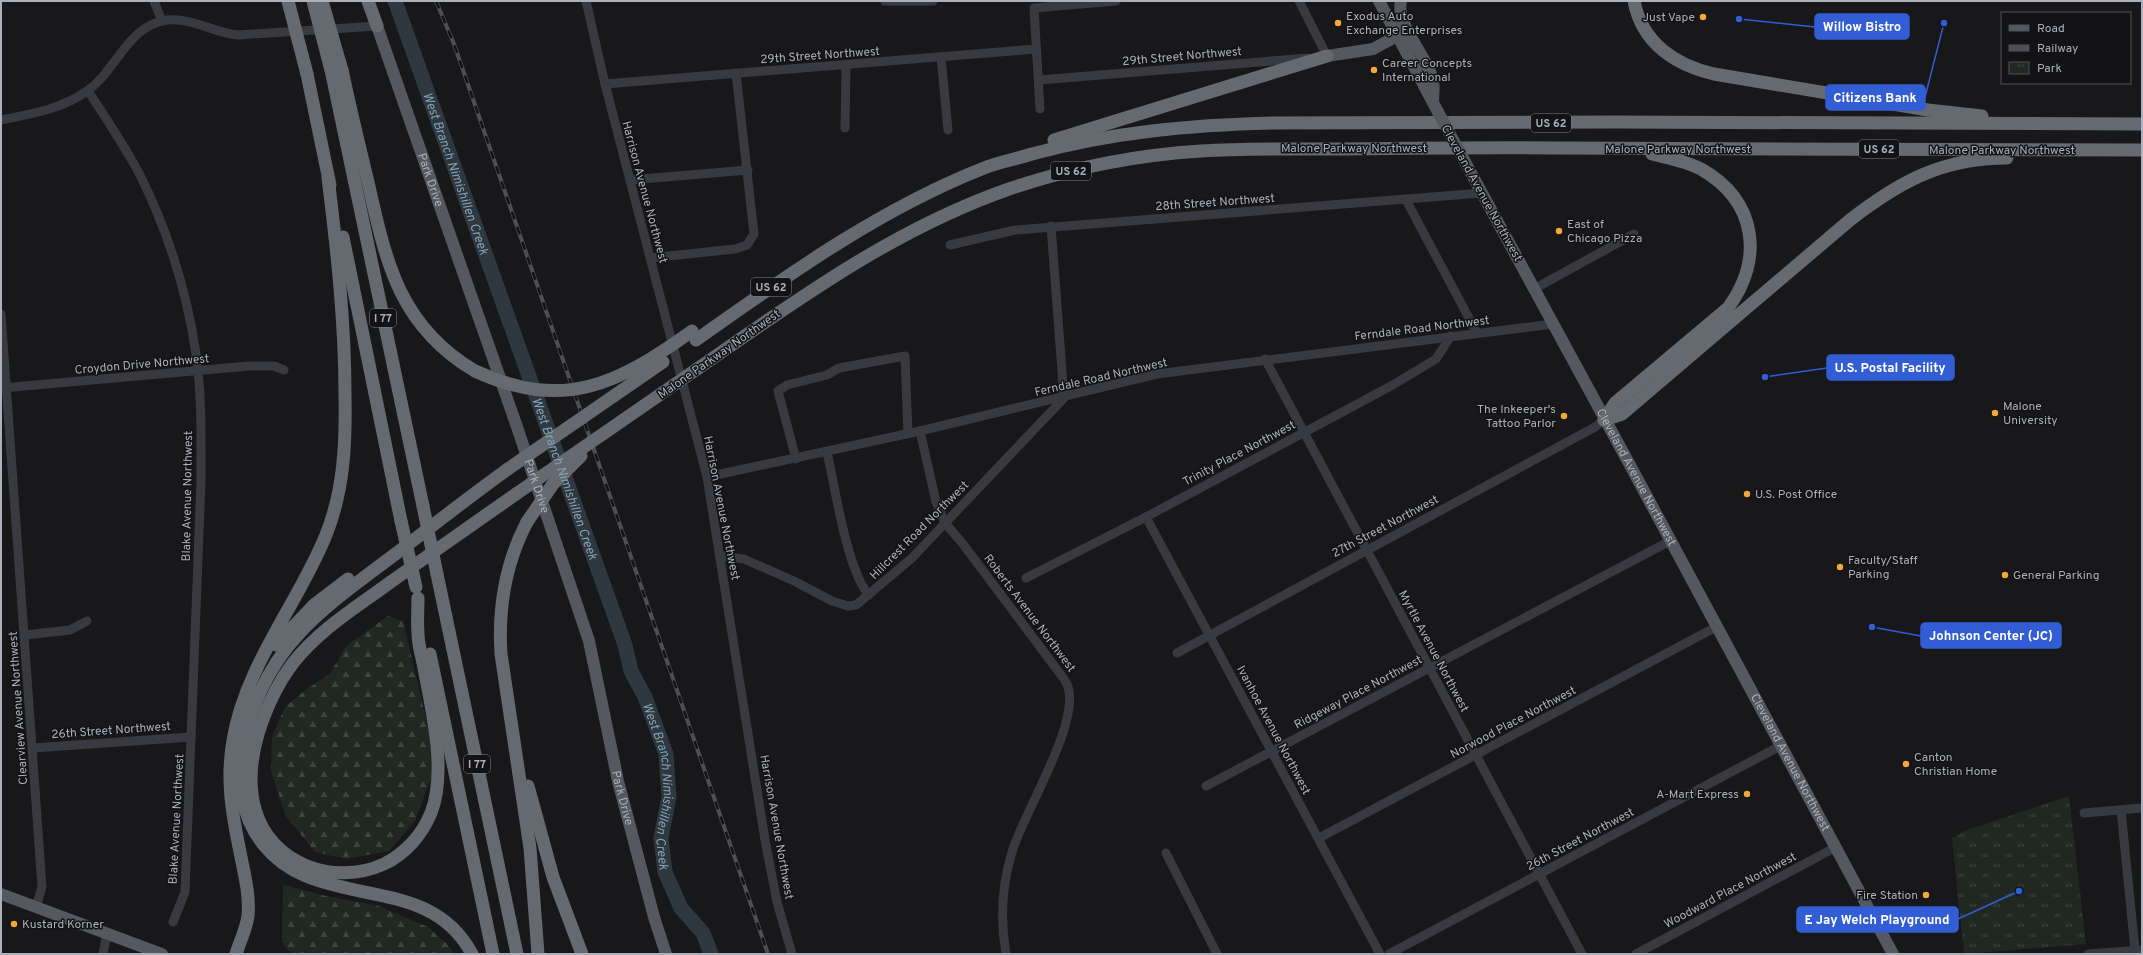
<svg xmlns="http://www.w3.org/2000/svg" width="2143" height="955" font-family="Overpass,sans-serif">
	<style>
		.forest { fill: url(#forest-firs) }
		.park { fill: url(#park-tufts) }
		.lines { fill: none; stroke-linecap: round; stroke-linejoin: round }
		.river { stroke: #2e383e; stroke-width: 15 }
		.minor { stroke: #393a3f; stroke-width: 9 }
		.major { stroke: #55585e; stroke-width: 12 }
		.highway { stroke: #656970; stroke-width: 13 }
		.rail-casing { stroke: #4c4f54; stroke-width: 4 }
		.rail { stroke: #131315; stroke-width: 2.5; stroke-dasharray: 8; stroke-linecap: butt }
		.major-bridge { stroke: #55585e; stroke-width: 12 }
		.highway-bridge { stroke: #656970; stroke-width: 13 }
		.poi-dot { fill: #f0a83a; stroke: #131315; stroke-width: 1.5 }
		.labels { text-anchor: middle; stroke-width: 3; stroke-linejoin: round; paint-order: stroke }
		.shield { fill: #131315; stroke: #7d8188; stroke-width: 1 }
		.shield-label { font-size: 11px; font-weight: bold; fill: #abb0ba }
		.poi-label { font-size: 12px; fill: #abb0ba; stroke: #131315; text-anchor: start }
		.street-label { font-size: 12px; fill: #abb0ba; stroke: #131315 }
		.water-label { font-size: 13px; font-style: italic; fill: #82a0b4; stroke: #131315 }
		.leader { fill: none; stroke: #325dd4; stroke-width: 1.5 }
		.callout-dot { fill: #325dd4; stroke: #131315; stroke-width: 1.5 }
		.callout { fill: #325dd4; stroke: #325dd4; stroke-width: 1.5 }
		.callout-label { font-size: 13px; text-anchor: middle; font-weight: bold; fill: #fff }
	</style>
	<defs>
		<pattern id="forest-firs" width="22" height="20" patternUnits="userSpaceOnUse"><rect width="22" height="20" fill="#202821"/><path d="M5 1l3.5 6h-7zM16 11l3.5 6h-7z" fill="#3e453f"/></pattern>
		<pattern id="park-tufts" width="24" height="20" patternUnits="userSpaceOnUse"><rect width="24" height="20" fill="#202821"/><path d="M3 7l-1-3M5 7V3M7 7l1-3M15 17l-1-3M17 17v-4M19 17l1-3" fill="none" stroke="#3e453f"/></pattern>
	</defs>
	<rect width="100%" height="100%" fill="#18181a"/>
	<g class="forest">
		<path d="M388 616 403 621 430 736 431 778 415 821 389 851 346 859 315 852 286 816 271 772 272 737 285 707 308 688 330 674 346 646Z"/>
		<path d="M283 885 326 896 379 906 428 927 449 946 454 954H292L282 943Z"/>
	</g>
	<path class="park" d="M2069 796 2086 944 1964 954 1952 838 1967 830Z"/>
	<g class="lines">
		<path class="river" id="s1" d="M395 1 625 645 631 671 645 697 666 754 669 797 661 838 665 872 681 908 703 933 711 954"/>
		<g class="minor">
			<path d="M154 1 162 21"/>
			<path d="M586 1 605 84 707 477 765 840 777 902 792 954"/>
			<path d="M885 1H933"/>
			<path d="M1299 1 1327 56H1323"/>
			<path d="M941 57 948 130"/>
			<path d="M1039 80 1308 58"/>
			<path d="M605 84 1036 49"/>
			<path d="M88 91C106 118 124 145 139 173 167 229 187 292 196 354 202 396 201 439 201 481L185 892 173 922"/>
			<path d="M1040 109 1034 8 1116 1"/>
			<path d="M1 120C31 114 62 109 87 91 116 71 128 25 167 20 191 17 214 33 238 35L377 26"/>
			<path d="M845 128 846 65"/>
			<path d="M630 180 748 170"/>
			<path d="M1406 200 1477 333"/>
			<path d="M950 245 1015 230 1482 193"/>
			<path d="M650 258 735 249 747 245 754 234 736 73"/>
			<path d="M1534 289 1634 234"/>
			<path d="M1 314 42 887 36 907"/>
			<path d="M1265 359 1582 954"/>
			<path d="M2 388 249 366H274L284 370"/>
			<path d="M920 431 936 502 945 523 963 544 1055 667C1059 673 1066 680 1068 687 1080 724 1024 812 1012 852 1002 885 1000 920 1006 954"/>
			<path d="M827 452C835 487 847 571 869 595"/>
			<path d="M796 459 778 391 787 385 827 375 839 368 905 356 908 434"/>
			<path d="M707 477 920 431 1157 374 1553 324"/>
			<path d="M1146 517 1380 954"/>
			<path d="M720 556 744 559 794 581 832 601 848 606 856 605 912 558 1064 398 1051 226"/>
			<path d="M1026 578 1146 517 1391 386 1436 359 1451 336"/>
			<path d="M25 635 70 630 87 621"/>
			<path d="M1177 653 1595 427 1604 420"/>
			<path d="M33 748 191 737"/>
			<path d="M1206 786 1670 541"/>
			<path d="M2121 810 2135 950"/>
			<path d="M2084 813 2142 808"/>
			<path d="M1319 838 1718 626"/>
			<path d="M1166 853 1217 954"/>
			<path d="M103 954 107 934"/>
			<path d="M1389 954 1782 745"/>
			<path d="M1636 954 1836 847"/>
			<path d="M2088 954 2142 950"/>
		</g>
		<g class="major">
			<path d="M1379 1 1438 112"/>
			<path d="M1401 1C1395 22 1426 56 1432 77 1435 85 1433 94 1433 102"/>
			<path id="s2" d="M377 26 516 424 589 641 618 781 654 917 666 954"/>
			<path d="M1327 56 1373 49 1397 36"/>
			<path id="s3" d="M1464 160C1608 424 1752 689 1893 954"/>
			<path d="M1 894 162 954"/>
		</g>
		<g class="highway">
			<path d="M368 1 377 26"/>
			<path d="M1634 1C1642 43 1675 65 1714 74L1928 110 1982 116"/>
			<path d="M331 70 423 506"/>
			<path d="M342 70C350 107 359 145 368 182 386 262 399 326 475 371"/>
			<path d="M307 74 330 185"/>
			<path d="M1054 140 1327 56"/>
			<path d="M343 237 401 521"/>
			<path d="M696 340C788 275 878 210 984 168 999 162 1016 159 1032 154 1112 132 1191 125 1273 123L1615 122 2142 124"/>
			<path d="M697 369C797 300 894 229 1009 189 1071 168 1136 155 1201 151 1248 148 1296 149 1344 149 1416 148 1489 147 1562 148 1755 150 1949 149 2142 150"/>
			<path d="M1604 420 1622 414 1850 220C1899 182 1942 158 2007 158"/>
			<path d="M1604 420 1615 403 1728 308C1764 259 1757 201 1701 169 1686 161 1669 158 1652 154"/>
			<path d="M527 522C505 564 498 607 501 654L530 848 538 954"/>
			<path d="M437 574 517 954"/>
			<path d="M418 598C418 609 417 621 418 633 418 645 422 657 424 668 432 711 447 772 431 813 422 835 405 854 384 864 334 887 270 864 255 809 248 784 251 758 258 734 266 708 277 684 293 663 321 628 357 607 392 581 433 552 475 523 516 494"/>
			<path d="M276 645 314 605 348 579"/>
			<path d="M430 654 493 954"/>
			<path d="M528 786 553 877 582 954"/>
			<path d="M236 954C240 941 246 930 248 916 250 894 244 873 240 852 232 813 226 780 233 740 246 664 298 604 326 535 344 490 346 443 345 395 345 322 337 250 328 178"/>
			<path d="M472 954C437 888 366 901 306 876 272 862 248 833 242 796 238 773 242 749 248 726 271 641 328 605 394 555 432 526 469 497 508 469"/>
		</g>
		<defs>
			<path id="rail" d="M436 1 454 44 768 954"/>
		</defs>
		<use href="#rail" class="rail-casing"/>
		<use href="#rail" class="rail"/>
		<path class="major-bridge" d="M1438 112 1464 160"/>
		<g class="highway-bridge">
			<path d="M288 1 307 74"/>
			<path d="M313 1 331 70"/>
			<path d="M322 1 342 70"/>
			<path d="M475 371C564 412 618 384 692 331"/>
			<path d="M508 469 663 362"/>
			<path d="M516 494 697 369"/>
			<path d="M423 506 437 574"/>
			<path d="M401 521 416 587"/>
			<path d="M527 522 553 484 581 456"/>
		</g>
	</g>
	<g class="poi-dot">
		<circle cx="1703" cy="17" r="4"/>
		<circle cx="1338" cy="23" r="4"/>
		<circle cx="1374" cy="70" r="4"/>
		<circle cx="1559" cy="231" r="4"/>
		<circle cx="1995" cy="413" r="4"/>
		<circle cx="1564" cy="416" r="4"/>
		<circle cx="1747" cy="494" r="4"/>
		<circle cx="1840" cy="567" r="4"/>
		<circle cx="2005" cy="575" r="4"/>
		<circle cx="1906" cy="764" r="4"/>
		<circle cx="1747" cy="794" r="4"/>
		<circle cx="1926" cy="895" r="4"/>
		<circle cx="14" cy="924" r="4"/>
	</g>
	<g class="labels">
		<g class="shield">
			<rect x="1531" y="114" width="40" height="18" rx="3"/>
			<rect x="1859" y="140" width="40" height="18" rx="3"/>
			<rect x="1051" y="162" width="40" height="18" rx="3"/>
			<rect x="751" y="278" width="40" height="18" rx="3"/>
			<rect x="370" y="309" width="26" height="18" rx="3"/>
			<rect x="464" y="755" width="26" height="18" rx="3"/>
		</g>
		<g class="shield-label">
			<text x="1551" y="127">US 62</text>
			<text x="1879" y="153">US 62</text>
			<text x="1071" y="175">US 62</text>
			<text x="771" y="291">US 62</text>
			<text x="383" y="322">I 77</text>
			<text x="477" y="768">I 77</text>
		</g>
		<g class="poi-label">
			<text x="1346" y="20">Exodus Auto<tspan x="1346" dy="14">Exchange Enterprises</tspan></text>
			<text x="1695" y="21" text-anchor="end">Just Vape</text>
			<text x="1382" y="67">Career Concepts<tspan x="1382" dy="14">International</tspan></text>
			<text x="1567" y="228">East of<tspan x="1567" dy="14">Chicago Pizza</tspan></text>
			<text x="2003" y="410">Malone<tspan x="2003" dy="14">University</tspan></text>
			<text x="1556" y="413" text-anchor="end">The Inkeeper's<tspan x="1556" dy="14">Tattoo Parlor</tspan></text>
			<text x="1755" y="498">U.S. Post Office</text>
			<text x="1848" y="564">Faculty/Staff<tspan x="1848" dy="14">Parking</tspan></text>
			<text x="2013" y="579">General Parking</text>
			<text x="1914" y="761">Canton<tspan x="1914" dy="14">Christian Home</tspan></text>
			<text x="1739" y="798" text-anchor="end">A-Mart Express</text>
			<text x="1918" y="899" text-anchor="end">Fire Station</text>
			<text x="22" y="928">Kustard Korner</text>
		</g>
		<g class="street-label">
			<text transform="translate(820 55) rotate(-4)" y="4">29th Street Northwest</text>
			<text transform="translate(1182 56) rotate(-5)" y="4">29th Street Northwest</text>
			<text x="1354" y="152">Malone Parkway Northwest</text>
			<text x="1678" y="153">Malone Parkway Northwest</text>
			<text x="2002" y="154">Malone Parkway Northwest</text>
			<text dy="4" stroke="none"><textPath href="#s2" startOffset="163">Park Drive</textPath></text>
			<text transform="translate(645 192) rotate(75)" y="4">Harrison Avenue Northwest</text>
			<text transform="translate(1482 193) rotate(61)" y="4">Cleveland Avenue Northwest</text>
			<text transform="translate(1215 202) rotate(-4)" y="4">28th Street Northwest</text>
			<text transform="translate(1422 328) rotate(-7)" y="4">Ferndale Road Northwest</text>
			<text transform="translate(719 354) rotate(-35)" y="4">Malone Parkway Northwest</text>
			<text transform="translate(142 364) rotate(-5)" y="4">Croydon Drive Northwest</text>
			<text transform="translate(1101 377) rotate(-13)" y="4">Ferndale Road Northwest</text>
			<text transform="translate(1239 453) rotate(-28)" y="4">Trinity Place Northwest</text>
			<text dy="4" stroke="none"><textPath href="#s3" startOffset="361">Cleveland Avenue Northwest</textPath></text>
			<text dy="4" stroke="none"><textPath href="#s2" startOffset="487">Park Drive</textPath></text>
			<text transform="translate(187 496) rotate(-89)" y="4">Blake Avenue Northwest</text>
			<text transform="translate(722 508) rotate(79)" y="4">Harrison Avenue Northwest</text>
			<text transform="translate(1385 526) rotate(-28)" y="4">27th Street Northwest</text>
			<text transform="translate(919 530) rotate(-45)" y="4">Hillcrest Road Northwest</text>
			<text transform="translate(1030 613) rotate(53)" y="4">Roberts Avenue Northwest</text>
			<text transform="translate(1434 651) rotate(62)" y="4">Myrtle Avenue Northwest</text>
			<text transform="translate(1358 692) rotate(-28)" y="4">Ridgeway Place Northwest</text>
			<text transform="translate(18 708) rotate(-94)" y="4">Clearview Avenue Northwest</text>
			<text transform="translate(1513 722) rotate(-28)" y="4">Norwood Place Northwest</text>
			<text transform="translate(111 730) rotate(-4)" y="4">26th Street Northwest</text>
			<text transform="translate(1274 730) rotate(62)" y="4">Ivanhoe Avenue Northwest</text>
			<text dy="4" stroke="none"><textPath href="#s3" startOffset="685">Cleveland Avenue Northwest</textPath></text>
			<text dy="4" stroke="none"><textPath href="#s2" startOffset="811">Park Drive</textPath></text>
			<text transform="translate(176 819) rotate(-87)" y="4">Blake Avenue Northwest</text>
			<text transform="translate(777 827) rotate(80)" y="4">Harrison Avenue Northwest</text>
			<text transform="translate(1580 839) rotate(-28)" y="4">26th Street Northwest</text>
			<text transform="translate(1730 890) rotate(-28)" y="4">Woodward Place Northwest</text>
		</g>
		<g class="water-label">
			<text dy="5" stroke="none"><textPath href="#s1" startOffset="183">West Branch Nimishillen Creek</textPath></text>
			<text dy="5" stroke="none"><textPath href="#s1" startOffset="507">West Branch Nimishillen Creek</textPath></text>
			<text dy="5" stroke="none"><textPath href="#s1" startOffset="832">West Branch Nimishillen Creek</textPath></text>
		</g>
	</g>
	<path class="leader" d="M1739 19L1815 27M1944 23L1925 97M1765 377L1827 368M1872 627L1921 636M2019 891L1958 919"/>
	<g class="callout-dot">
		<circle cx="1739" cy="19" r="4"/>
		<circle cx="1944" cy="23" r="4"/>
		<circle cx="1765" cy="377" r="4"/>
		<circle cx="1872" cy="627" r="4"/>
		<circle cx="2019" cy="891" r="4"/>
	</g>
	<g class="callout">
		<rect x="1815" y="14" width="94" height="25" rx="4"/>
		<rect x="1826" y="85" width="99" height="25" rx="4"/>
		<rect x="1827" y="355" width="127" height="25" rx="4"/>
		<rect x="1921" y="623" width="140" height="25" rx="4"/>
		<rect x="1797" y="907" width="161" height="25" rx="4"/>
	</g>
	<g class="callout-label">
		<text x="1862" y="31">Willow Bistro</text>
		<text x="1875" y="102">Citizens Bank</text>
		<text x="1890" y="372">U.S. Postal Facility</text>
		<text x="1991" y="640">Johnson Center (JC)</text>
		<text x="1877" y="924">E Jay Welch Playground</text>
	</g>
	<rect width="2143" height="955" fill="none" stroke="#abb0ba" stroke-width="4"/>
	<rect x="2001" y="12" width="130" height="72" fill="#131315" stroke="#505257"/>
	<rect x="2009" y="25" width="20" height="6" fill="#55585e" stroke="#505257"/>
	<text x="2037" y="32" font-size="12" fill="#abb0ba">Road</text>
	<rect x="2009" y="45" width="20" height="6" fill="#4c4f54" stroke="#505257"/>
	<text x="2037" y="52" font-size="12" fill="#abb0ba">Railway</text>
	<rect x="2009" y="62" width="20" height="12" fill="url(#park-tufts)" stroke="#505257"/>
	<text x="2037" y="72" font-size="12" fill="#abb0ba">Park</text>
</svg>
